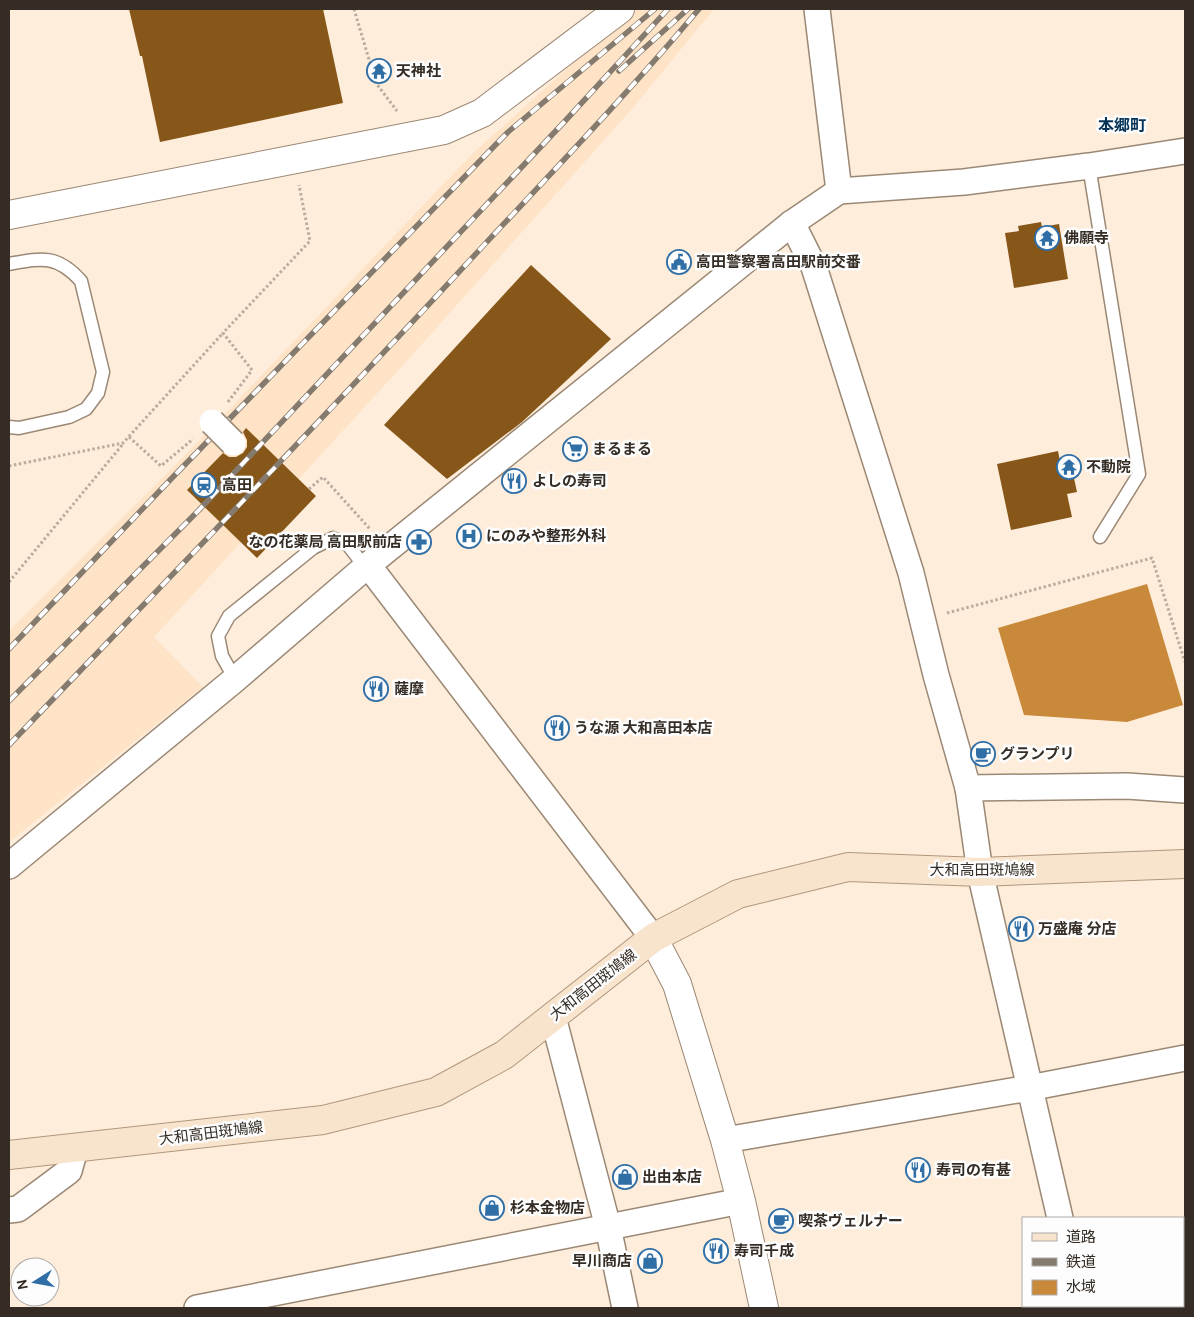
<svg xmlns="http://www.w3.org/2000/svg" width="1194" height="1317" font-family="Cabin,'Noto Sans JP',sans-serif">
	<style>
		.built { fill: #fee3c7 }
		.water { fill: #c9893b }
		.building { fill: #865719 }
		.lines { fill: none; stroke-linecap: round; stroke-linejoin: round }
		.lane-casing { stroke: #9b8874; stroke-width: 15 }
		.street-casing { stroke: #9b8874; stroke-width: 28 }
		.secondary-casing { stroke: #9b8874; stroke-width: 30 }
		.primary-casing { stroke: #b0977c; stroke-width: 30 }
		.path { stroke: #baac9e; stroke-width: 3; stroke-dasharray: 2.5 2.5; stroke-linecap: butt }
		.lane { stroke: #fff; stroke-width: 12 }
		.street { stroke: #fff; stroke-width: 25 }
		.secondary { stroke: #fff; stroke-width: 28 }
		.primary { stroke: #f8e3cd; stroke-width: 28 }
		.rail-casing { stroke: #857a6e; stroke-width: 5.5 }
		.rail { stroke: #fdfdfd; stroke-width: 4; stroke-dasharray: 11; stroke-linecap: butt }
		.street-bridge-casing { stroke: #9b8874; stroke-width: 28; stroke-linecap: butt }
		.street-bridge { stroke: #fff; stroke-width: 25 }
		.labels { text-anchor: middle; stroke-width: 5; stroke-linejoin: round; paint-order: stroke }
		.poi-label { font-size: 15px; font-weight: bold; fill: #352d25; stroke: #fdfdfd; text-anchor: start }
		.street-label { font-size: 15px; fill: #352d25; stroke: #fdfdfd }
		.neighbourhood-label { font-size: 16px; font-weight: bold; fill: #053357; stroke: #fdfdfd }
	</style>
	<rect width="100%" height="100%" fill="#feeddb"/>
	<path class="built" d="M631 9H714L631 110 405 363 154 637 203 687 9 842V631L200 440 471 155 591 47Z"/>
	<path class="water" d="M1147 584 1183 705 1127 722 1024 715 998 628Z"/>
	<g class="building">
		<path d="M129 9H323L343 103 160 142 142 56H140Z"/>
		<path d="M1041 222 1042 227 1059 224 1068 279 1014 288 1005 233 1019 231 1018 226Z"/>
		<path d="M531 265 611 339 522 422 447 479 384 425Z"/>
		<path d="M246 428 316 496 257 558 187 490 223 453 229 457H236L243 453 247 447V440L243 432Z"/>
		<path d="M1058 451 1062 471 1072 469 1077 492 1067 494 1072 517 1011 530 997 464Z"/>
	</g>
	<g class="lines">
		<defs>
			<g id="lane">
				<path d="M1089 166 1139 474 1100 537"/>
				<path d="M9 264C41 258 57 254 81 281L103 372 98 393 86 409 69 417 19 428 9 427"/>
				<path d="M235 679 222 656 218 636 229 616 313 548 333 538 348 545 365 567"/>
			</g>
			<g id="street">
				<path d="M839 191 964 182 1089 166 1185 151"/>
				<path d="M792 223 814 267 911 573 936 675 968 788 980 872 1060 1218"/>
				<path d="M968 788 1127 786 1185 790"/>
				<path d="M9 866 233 681 368 565"/>
				<path d="M653 938 368 565 792 223 839 191 817 9"/>
				<path d="M553 1017 608 1227 625 1308"/>
				<path d="M725 1140 1029 1088 1185 1058"/>
				<path d="M9 1210 18 1209 69 1171 75 1149"/>
				<path d="M1081 1306V1308"/>
				<path d="M197 1308 741 1201"/>
			</g>
			<g id="secondary">
				<path d="M9 215 444 130 482 113 620 9"/>
				<path d="M653 938 677 984 725 1140 741 1201 764 1308"/>
			</g>
			<path id="primary" d="M9 1155 323 1120 436 1092 504 1055 653 938 738 894 848 867 980 872 1185 864"/>
		</defs>
		<use href="#lane" class="lane-casing"/>
		<use href="#street" class="street-casing"/>
		<use href="#secondary" class="secondary-casing"/>
		<use href="#primary" class="primary-casing"/>
		<g class="path">
			<path d="M354 9 376 83 397 111"/>
			<path d="M228 402 252 370 223 333 310 241 299 185"/>
			<path d="M129 437 161 466 193 439"/>
			<path d="M9 466 123 443 223 333"/>
			<path d="M309 489 323 477 370 529"/>
			<path d="M9 582 123 444"/>
			<path d="M947 613 1152 558 1185 662"/>
		</g>
		<use href="#lane" class="lane"/>
		<use href="#street" class="street"/>
		<use href="#secondary" class="secondary"/>
		<use href="#primary" class="primary"/>
		<defs>
			<g id="rail">
				<path d="M619 71 688 9"/>
				<path d="M9 649 171 479 508 132 655 9"/>
				<path d="M9 701 199 510 566 120 668 9"/>
				<path d="M9 745C168 579 328 414 484 245 557 167 631 90 699 9"/>
			</g>
		</defs>
		<use href="#rail" class="rail-casing"/>
		<use href="#rail" class="rail"/>
		<defs>
			<path id="street-bridge" d="M212 422 233 443"/>
		</defs>
		<use href="#street-bridge" class="street-bridge-casing"/>
		<use href="#street-bridge" class="street-bridge"/>
	</g>
	<defs>
		<symbol id="temple-ring" viewBox="-11 -11 22 22"><circle r="9.5" fill="#fdfdfd" stroke="#306ea6" stroke-width="1.5"/><path d="M0-6L5-2H3V0L6.5 2.5H4V6H1.5V3h-3V6H-4V2.5H-6.5L-3 0V-2H-5Z" fill="#306ea6"/></symbol>
		<symbol id="civic-ring" viewBox="-11 -11 22 22"><circle r="9.5" fill="#fdfdfd" stroke="#306ea6" stroke-width="1.5"/><path d="M-.6-6.5H3V-4.5H.6V-3L4-1V1h2V6H-6V1h2V-1L-.6-3ZM-1.2 2.5V6h2.4V2.5Z" fill="#306ea6"/></symbol>
		<symbol id="supermarket-ring" viewBox="-11 -11 22 22"><circle r="9.5" fill="#fdfdfd" stroke="#306ea6" stroke-width="1.5"/><path d="M-6-5.5h2.5l.6 2H6L4.5 2H-2.5L-4.4-4H-6ZM-1.5 3.2a1.3 1.3 0 1 0 .1 0ZM3 3.2a1.3 1.3 0 1 0 .1 0Z" fill="#306ea6"/></symbol>
		<symbol id="restaurant-ring" viewBox="-11 -11 22 22"><circle r="9.5" fill="#fdfdfd" stroke="#306ea6" stroke-width="1.5"/><path d="M-5-6h1v4h1v-4h1v4h1v-4h1v5L-1.5 .5V6h-2V.5L-5-1ZM5-6V6H3V1.5H1.5Q1.5-4 5-6Z" fill="#306ea6"/></symbol>
		<symbol id="station-ring" viewBox="-11 -11 22 22"><circle r="9.5" fill="#fdfdfd" stroke="#306ea6" stroke-width="1.5"/><path d="M-3-6H3Q5-6 5-4V2Q5 4 3 4L4.5 6H3L1.5 4h-3L-3 6H-4.5L-3 4Q-5 4-5 2V-4Q-5-6-3-6ZM-3.5-4v3h7v-3ZM-3.5 1v1.5H-2V1ZM2 1v1.5H3.5V1Z" fill="#306ea6"/></symbol>
		<symbol id="hospital-ring" viewBox="-11 -11 22 22"><circle r="9.5" fill="#fdfdfd" stroke="#306ea6" stroke-width="1.5"/><path d="M-5-5h3v3.5h4V-5h3V5h-3V1.5h-4V5h-3Z" fill="#306ea6"/></symbol>
		<symbol id="pharmacy-ring" viewBox="-11 -11 22 22"><circle r="9.5" fill="#fdfdfd" stroke="#306ea6" stroke-width="1.5"/><path d="M-2-6h4v4h4v4h-4v4h-4v-4h-4v-4h4Z" fill="#306ea6"/></symbol>
		<symbol id="cafe-ring" viewBox="-11 -11 22 22"><circle r="9.5" fill="#fdfdfd" stroke="#306ea6" stroke-width="1.5"/><path d="M-5.5-4.5H6V0H3Q3 3.5 0 3.5H-2.5Q-5.5 3.5-5.5 0ZM3-3.2v2h1.7v-2ZM-6 4.5H4V6H-6Z" fill="#306ea6"/></symbol>
		<symbol id="shop-ring" viewBox="-11 -11 22 22"><circle r="9.5" fill="#fdfdfd" stroke="#306ea6" stroke-width="1.5"/><path d="M-5-2.5h2.3a2.7 3.5 0 0 1 5.4 0H5L5.5 6h-11ZM-1.5-2.5h3a1.5 2.3 0 0 0-3 0Z" fill="#306ea6"/></symbol>
	</defs>
	<g fill-rule="evenodd">
		<use href="#temple-ring" x="365" y="57" width="28" height="28"/>
		<use href="#temple-ring" x="1033" y="224" width="28" height="28"/>
		<use href="#civic-ring" x="665" y="248" width="28" height="28"/>
		<use href="#supermarket-ring" x="561" y="435" width="28" height="28"/>
		<use href="#temple-ring" x="1055" y="453" width="28" height="28"/>
		<use href="#restaurant-ring" x="500" y="467" width="28" height="28"/>
		<use href="#station-ring" x="190" y="471" width="28" height="28"/>
		<use href="#hospital-ring" x="455" y="522" width="28" height="28"/>
		<use href="#pharmacy-ring" x="405" y="528" width="28" height="28"/>
		<use href="#restaurant-ring" x="362" y="675" width="28" height="28"/>
		<use href="#restaurant-ring" x="543" y="714" width="28" height="28"/>
		<use href="#cafe-ring" x="969" y="740" width="28" height="28"/>
		<use href="#restaurant-ring" x="1007" y="915" width="28" height="28"/>
		<use href="#restaurant-ring" x="904" y="1156" width="28" height="28"/>
		<use href="#shop-ring" x="611" y="1163" width="28" height="28"/>
		<use href="#shop-ring" x="478" y="1194" width="28" height="28"/>
		<use href="#cafe-ring" x="767" y="1207" width="28" height="28"/>
		<use href="#restaurant-ring" x="702" y="1237" width="28" height="28"/>
		<use href="#shop-ring" x="636" y="1247" width="28" height="28"/>
	</g>
	<g class="labels">
		<g class="poi-label">
			<text x="396" y="76">天神社</text>
			<text x="1064" y="243">佛願寺</text>
			<text x="696" y="267">高田警察署高田駅前交番</text>
			<text x="592" y="454">まるまる</text>
			<text x="1086" y="472">不動院</text>
			<text x="532" y="486">よしの寿司</text>
			<text x="222" y="490">高田</text>
			<text x="486" y="541">にのみや整形外科</text>
			<text x="402" y="547" text-anchor="end">なの花薬局 高田駅前店</text>
			<text x="394" y="694">薩摩</text>
			<text x="574" y="733">うな源 大和高田本店</text>
			<text x="1000" y="759">グランプリ</text>
			<text x="1038" y="934">万盛庵 分店</text>
			<text x="936" y="1175">寿司の有甚</text>
			<text x="642" y="1182">出由本店</text>
			<text x="510" y="1213">杉本金物店</text>
			<text x="798" y="1226">喫茶ヴェルナー</text>
			<text x="734" y="1256">寿司千成</text>
			<text x="632" y="1266" text-anchor="end">早川商店</text>
		</g>
		<g class="street-label">
			<text x="982" y="875">大和高田斑鳩線</text>
			<text transform="translate(593 985) rotate(-38)" y="5">大和高田斑鳩線</text>
			<text transform="translate(211 1133) rotate(-7)" y="5">大和高田斑鳩線</text>
		</g>
		<g class="neighbourhood-label">
			<text x="1122" y="131">本郷町</text>
		</g>
	</g>
	<rect width="1194" height="1317" fill="none" stroke="#352d25" stroke-width="20"/>
	<rect x="1022" y="1217" width="162" height="90" fill="#fdfdfd" stroke="#adaaa7"/>
	<rect x="1032" y="1233" width="25" height="8" fill="#f8e3cd" stroke="#adaaa7"/>
	<text x="1066" y="1242" font-size="15" fill="#352d25">道路</text>
	<rect x="1032" y="1258" width="25" height="8" fill="#857a6e" stroke="#adaaa7"/>
	<text x="1066" y="1267" font-size="15" fill="#352d25">鉄道</text>
	<rect x="1032" y="1280" width="25" height="15" fill="#c9893b" stroke="#adaaa7"/>
	<text x="1066" y="1292" font-size="15" fill="#352d25">水域</text>
	<g transform="translate(35 1282) rotate(259)"><circle r="24" fill="#fdfdfd" stroke="#adaaa7"/>
	<path d="M0-4L9 19L0 12L-9 19Z" fill="#306ea6"/>
	<text y="-8" font-size="14" font-weight="bold" text-anchor="middle" fill="#352d25">N</text>
	</g>
</svg>
